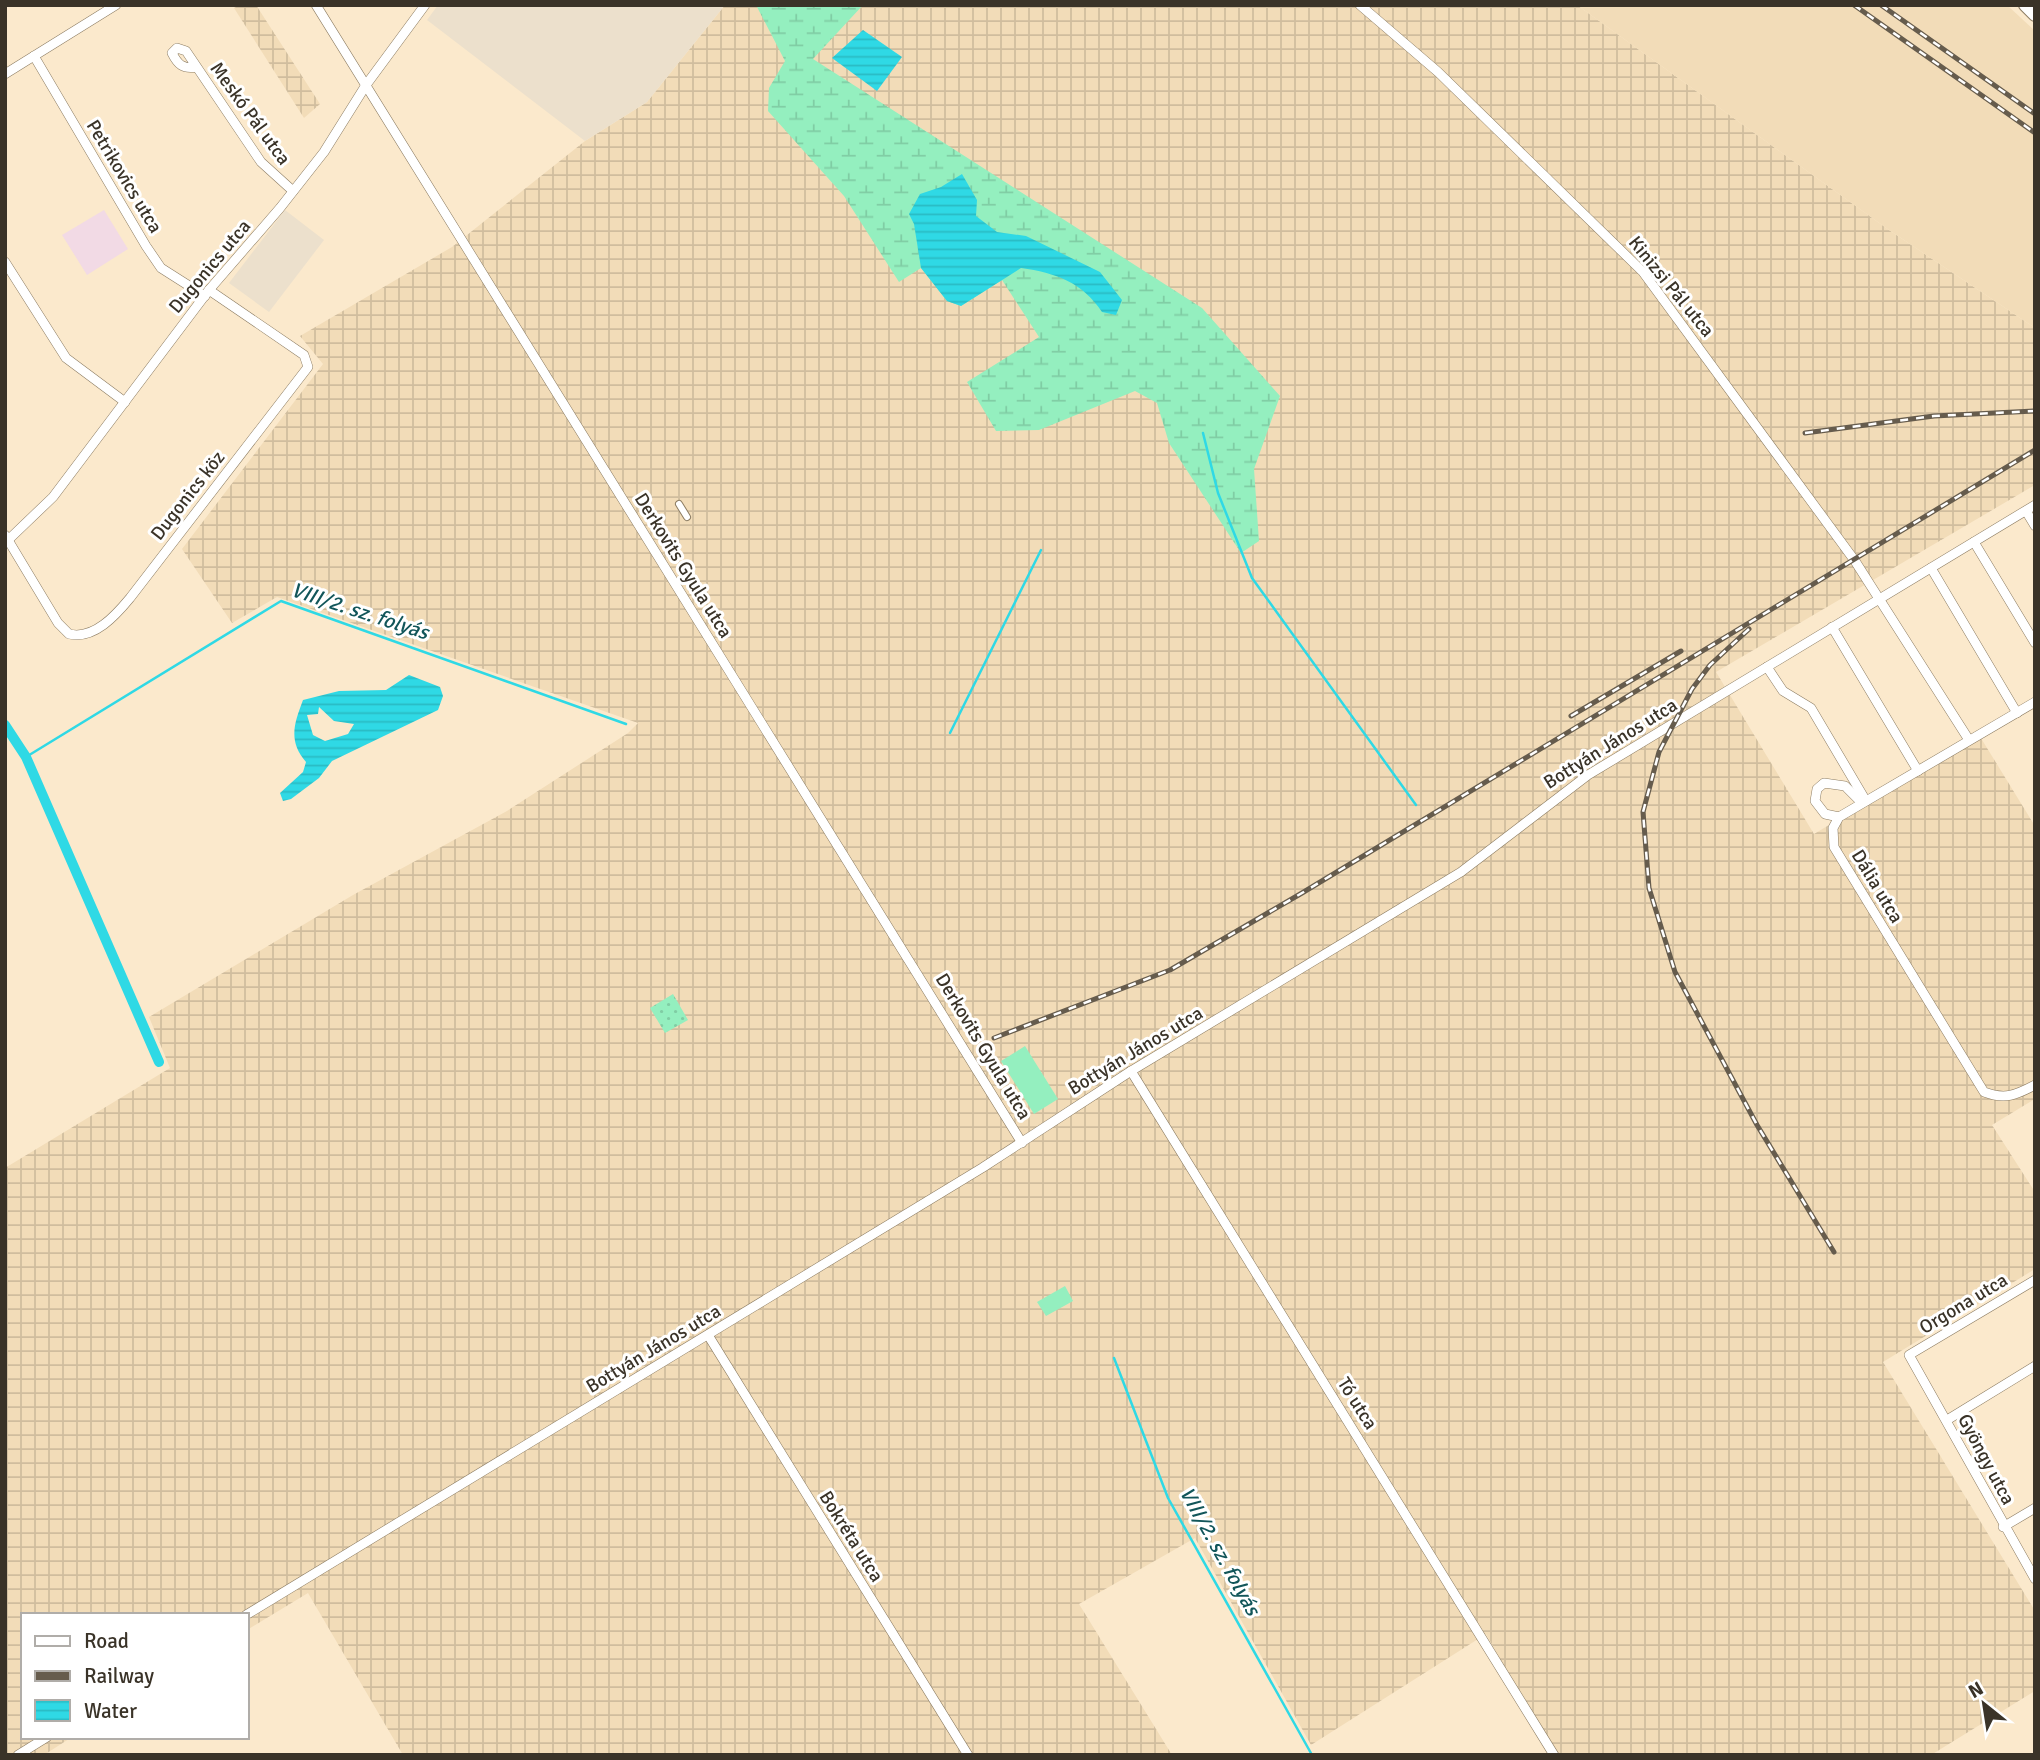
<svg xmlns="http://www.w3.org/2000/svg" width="2040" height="1760" font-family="Signika,sans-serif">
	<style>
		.commercial { fill: #f2dae5 }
		.industrial { fill: url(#industrial-grid) }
		.education { fill: #ece0cc }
		.built { fill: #f2dcb8 }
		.wetland { fill: url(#wetland-marsh) }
		.park { fill: url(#park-dots) }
		.pitch { fill: #94efbf }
		.water { fill: url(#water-rules); fill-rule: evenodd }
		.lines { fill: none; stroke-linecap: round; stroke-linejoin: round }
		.stream { stroke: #2fd9e5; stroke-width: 2.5 }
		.canal { stroke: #2fd9e5; stroke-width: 10 }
		.pedestrian-casing { stroke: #8c7c62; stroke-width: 8 }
		.minor-casing { stroke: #8c7c62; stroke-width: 10 }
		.secondary-casing { stroke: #8c7c62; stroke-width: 14 }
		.pedestrian { stroke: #fff; stroke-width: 6 }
		.minor { stroke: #fff; stroke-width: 9 }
		.secondary { stroke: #fff; stroke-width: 12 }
		.rail-casing { stroke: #665c4d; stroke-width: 5 }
		.rail { stroke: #fff; stroke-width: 2.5; stroke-dasharray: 8; stroke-linecap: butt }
		.labels { text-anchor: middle; stroke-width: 6; stroke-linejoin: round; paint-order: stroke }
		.street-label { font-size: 19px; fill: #3a3328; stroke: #fff }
		.water-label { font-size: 21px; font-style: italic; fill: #12565a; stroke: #fff }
	</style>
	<defs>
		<pattern id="industrial-grid" width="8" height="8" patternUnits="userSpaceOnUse" patternTransform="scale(1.75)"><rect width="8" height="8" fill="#f2dcb8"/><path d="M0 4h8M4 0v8" fill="none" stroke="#d0bd9e"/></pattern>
		<pattern id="wetland-marsh" width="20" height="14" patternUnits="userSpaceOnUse" patternTransform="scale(1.75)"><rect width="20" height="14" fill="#94efbf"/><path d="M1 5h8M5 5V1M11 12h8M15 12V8" fill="none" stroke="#80cda4"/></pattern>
		<pattern id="park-dots" width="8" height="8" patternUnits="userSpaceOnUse" patternTransform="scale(1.75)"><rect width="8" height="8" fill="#94efbf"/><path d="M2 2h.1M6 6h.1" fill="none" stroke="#80cda4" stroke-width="1.8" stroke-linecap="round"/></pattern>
		<pattern id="water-rules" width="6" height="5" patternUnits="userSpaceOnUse" patternTransform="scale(1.75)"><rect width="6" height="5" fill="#2fd9e5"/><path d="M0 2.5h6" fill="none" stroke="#2abbc4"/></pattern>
	</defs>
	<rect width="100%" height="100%" fill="#fbe9cc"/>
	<path class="commercial" d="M104 210 128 249 87 275 62 235Z"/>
	<g class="industrial">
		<path d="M240 5H256L320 104 304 118 234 8Z"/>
		<path d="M725 5H1577L1889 230 2035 328V485L1716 672 1814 834 1979 735 2035 826V1099L1992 1125 2035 1192V1269L1883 1362 2035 1611V1691L1931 1755H1555L1486 1634 1311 1745 1195 1538 1079 1604 1172 1755H1074L1072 1752 1066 1755H403L308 1593 247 1630V1615H23V1737H72L44 1755H5V1168L170 1068 149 1017 353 895 507 811 628 733 638 723 277 597 232 623 182 549 323 364 300 336 452 247 585 141 647 102Z"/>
	</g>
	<g class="education">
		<path d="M438 5H725L647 102 585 141 427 20Z"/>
		<path d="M285 210 324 240 269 312 229 283Z"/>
	</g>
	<path class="built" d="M1577 5H2007L2035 31V328L1889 230Z"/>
	<path class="wetland" d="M756 5H863L813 59 1202 308 1280 396 1254 469 1259 541 1241 553 1169 443 1157 403 1135 391 1039 430 996 431 967 382 1039 337 1002 280 961 306 947 301 921 268 899 282 844 196 768 111 769 88 785 61Z"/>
	<path class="park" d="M673 994 688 1020 665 1033 650 1008Z"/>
	<g class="pitch">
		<path d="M1025 1046 1058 1099 1034 1114 1001 1061Z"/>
		<path d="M1065 1286 1073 1301 1046 1316 1037 1302Z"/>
	</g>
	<g class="water">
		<path d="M863 30 902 57 877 91 832 58Z"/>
		<path d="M962 174 977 200 976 216 997 232 1026 236 1100 272 1122 300 1116 315 1102 312C1082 282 1056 273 1021 268L961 306 947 301 921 268 914 224 909 214 920 194 941 187Z"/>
		<path d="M409 675 440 687 443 696 438 710 332 761 319 778 291 799 283 801 280 793 303 772 306 762C288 741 294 724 303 700L339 691 386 690ZM319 707 334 721 354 724 348 734 325 741 313 735 307 715 318 714Z"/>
	</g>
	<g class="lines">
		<g class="stream">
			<path d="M1203 433 1218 493 1252 578 1416 805"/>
			<path d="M950 733 1041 550"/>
			<path d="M26 757 281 601 626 724"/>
			<path d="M1114 1358 1168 1498 1312 1755"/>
		</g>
		<path class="canal" d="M5 725 26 757 159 1062"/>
		<defs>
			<path id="pedestrian" d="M679 504 687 517"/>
			<g id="minor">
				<path d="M316 5 1022 1143"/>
				<path d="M1360 5 1438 72 1643 272 1855 561 1969 740"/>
				<path d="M34 56 146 246 161 268 205 296"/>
				<path d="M196 67C183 69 178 65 172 53L177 48 186 51 261 162 293 191"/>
				<path d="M5 74 116 5"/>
				<path d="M5 262 66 358 125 402"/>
				<path d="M2026 511 2035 526"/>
				<path d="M5 535 58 623 69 634C94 640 116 615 130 598L308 367 304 355 209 290"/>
				<path d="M1974 542 2035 643"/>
				<path d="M5 543 53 497 209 290 280 208 324 152 366 85 425 5"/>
				<path d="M1931 568 2017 713"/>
				<path d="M1832 627 1918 771"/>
				<path d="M1767 667 1783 691 1811 708 1866 801"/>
				<path d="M2035 702 1839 817 1833 828 1834 847 1984 1092C2005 1100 2016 1095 2035 1085"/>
				<path d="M1839 817 1825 814 1815 801 1817 789 1824 783 1845 786 1862 803"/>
				<path d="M1131 1071 1554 1755"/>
				<path d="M2035 1280 1909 1355 2035 1579"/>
				<path d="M708 1335 968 1755"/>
				<path d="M1947 1420 2035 1366"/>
				<path d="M2003 1527 2035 1508"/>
				<path d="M246 1615 982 1168 1131 1071 1461 872 1588 775 2035 505"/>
				<path d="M18 1755 47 1737"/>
			</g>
			<path id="secondary" d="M2025 5 2035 15"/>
		</defs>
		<use href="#pedestrian" class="pedestrian-casing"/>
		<use href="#minor" class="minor-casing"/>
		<use href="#secondary" class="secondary-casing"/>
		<use href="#pedestrian" class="pedestrian"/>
		<use href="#minor" class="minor"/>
		<use href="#secondary" class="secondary"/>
		<defs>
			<g id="rail">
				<path d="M1854 5 2035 133"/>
				<path d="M1881 5 2035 114"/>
				<path d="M1805 433 1934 416 2035 411"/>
				<path d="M1749 629 1710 665 1692 689 1659 752 1643 812 1649 888 1675 972 1757 1125 1834 1252"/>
				<path d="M1571 716 1681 651"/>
				<path d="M994 1038 1170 970 1302 893 2035 450"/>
			</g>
		</defs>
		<use href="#rail" class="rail-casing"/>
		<use href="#rail" class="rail"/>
	</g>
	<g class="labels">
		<g class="street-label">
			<text transform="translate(251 113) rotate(54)" y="7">Meskó Pál utca</text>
			<text transform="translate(125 176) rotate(59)" y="7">Petrikovics utca</text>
			<text transform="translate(209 266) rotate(-50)" y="7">Dugonics utca</text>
			<text transform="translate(1672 286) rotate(51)" y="7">Kinizsi Pál utca</text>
			<text transform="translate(187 495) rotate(-52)" y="7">Dugonics köz</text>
			<text transform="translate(684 565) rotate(58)" y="7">Derkovits Gyula utca</text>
			<text transform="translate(1610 743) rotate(-32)" y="7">Bottyán János utca</text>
			<text transform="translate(1878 886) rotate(59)" y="7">Dália utca</text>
			<text transform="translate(984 1046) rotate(59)" y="7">Derkovits Gyula utca</text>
			<text transform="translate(1135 1050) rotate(-31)" y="7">Bottyán János utca</text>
			<text transform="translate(1963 1303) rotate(-31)" y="7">Orgona utca</text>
			<text transform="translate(653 1348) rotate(-31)" y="7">Bottyán János utca</text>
			<text transform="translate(1358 1403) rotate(58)" y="7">Tó utca</text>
			<text transform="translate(1987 1459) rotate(62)" y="7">Gyöngy utca</text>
			<text transform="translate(852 1536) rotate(58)" y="7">Bokréta utca</text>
		</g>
		<g class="water-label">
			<text transform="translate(360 611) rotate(18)" y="7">VIII/2. sz. folyás</text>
			<text transform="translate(1220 1551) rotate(61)" y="7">VIII/2. sz. folyás</text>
		</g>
	</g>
	<rect width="2040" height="1760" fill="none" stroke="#3a3328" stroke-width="14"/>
	<rect x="21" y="1613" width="228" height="126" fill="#ffffff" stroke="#b0ada9" stroke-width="2"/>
	<rect x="35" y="1636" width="35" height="10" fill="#ffffff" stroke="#b0ada9" stroke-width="2"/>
	<text x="84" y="1648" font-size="21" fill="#3a3328">Road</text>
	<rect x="35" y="1671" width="35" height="10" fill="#665c4d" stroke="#b0ada9" stroke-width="2"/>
	<text x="84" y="1683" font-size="21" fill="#3a3328">Railway</text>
	<rect x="35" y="1700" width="35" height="21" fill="url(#water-rules)" stroke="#b0ada9" stroke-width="2"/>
	<text x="84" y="1718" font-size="21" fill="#3a3328">Water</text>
	<g transform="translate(1984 1704) rotate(330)" stroke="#ffffff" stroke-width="5" paint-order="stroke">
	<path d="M0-5L12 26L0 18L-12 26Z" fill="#3a3328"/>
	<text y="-10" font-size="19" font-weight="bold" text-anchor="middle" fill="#3a3328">N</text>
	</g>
</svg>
